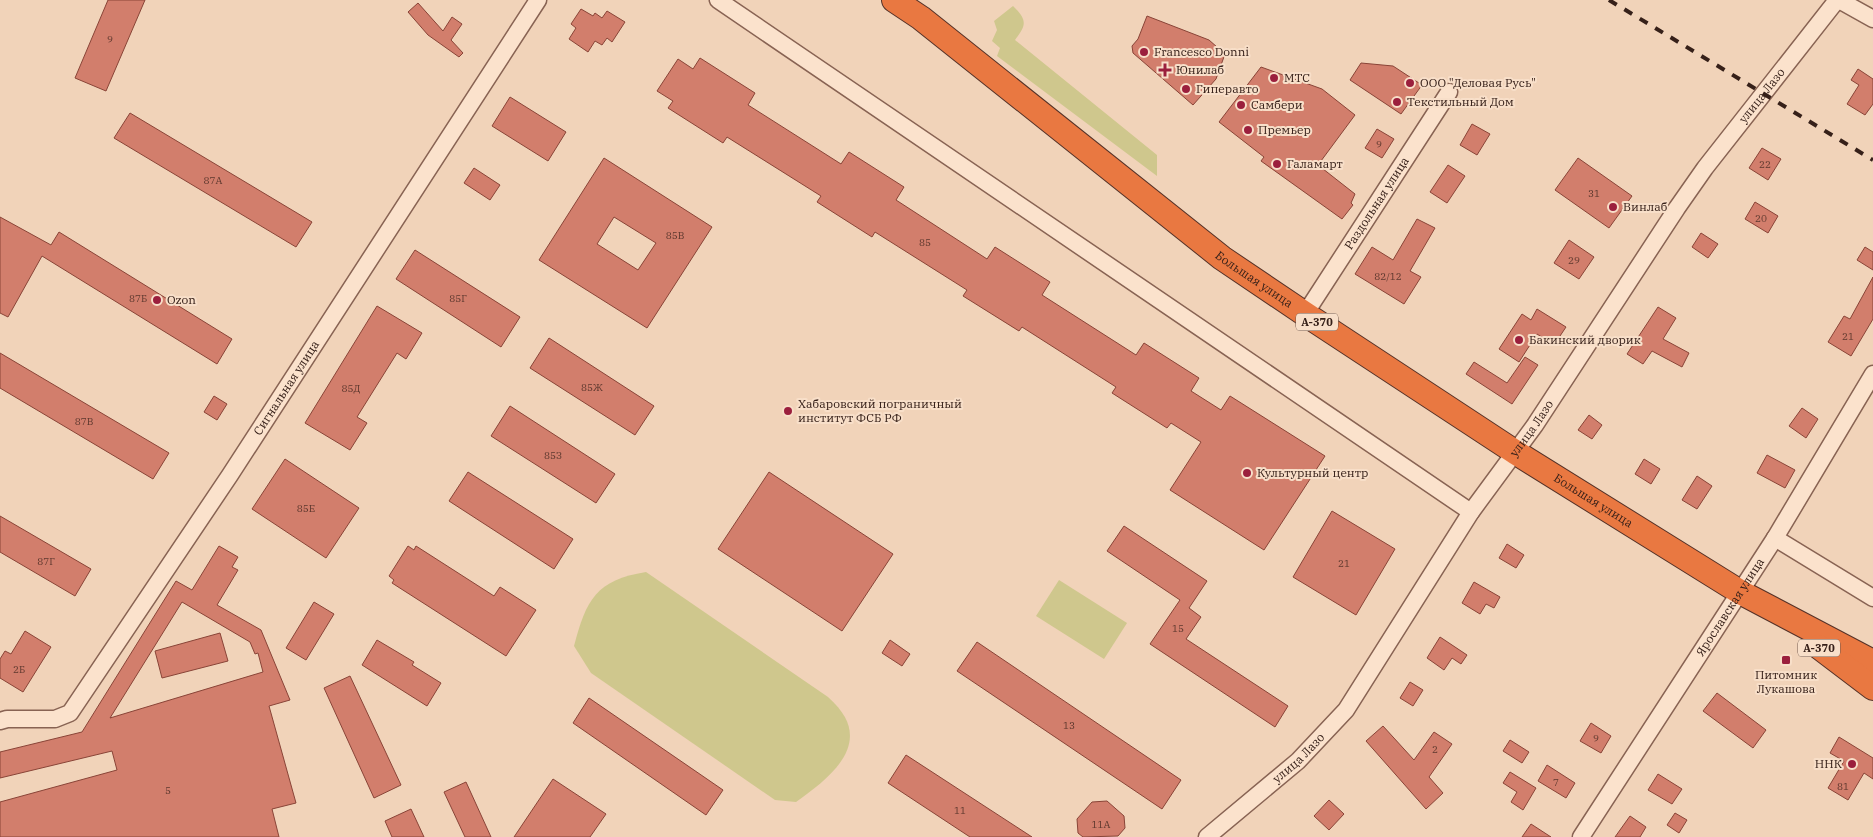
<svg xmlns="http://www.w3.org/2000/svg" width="1873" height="837" font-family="'IBM Plex Serif',serif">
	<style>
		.green { fill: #cfc78d }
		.building { fill: #d27e6c; stroke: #894437; fill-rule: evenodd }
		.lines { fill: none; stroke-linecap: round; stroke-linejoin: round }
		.minor-casing { stroke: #886353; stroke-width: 19 }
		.highway-casing { stroke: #553228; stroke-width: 26 }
		.minor { stroke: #fbe2cc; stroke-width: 16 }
		.highway { stroke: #e97841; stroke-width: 24 }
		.rail { stroke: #362019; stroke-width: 4; stroke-dasharray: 9 9; stroke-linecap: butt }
		.poi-dot { fill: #9b1f3d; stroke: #f8dfc9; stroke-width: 2 }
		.labels { text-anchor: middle; stroke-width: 4; stroke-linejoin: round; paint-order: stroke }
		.number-label { font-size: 10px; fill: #5d382e }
		.shield { fill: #f8dfc9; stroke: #70594e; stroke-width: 1 }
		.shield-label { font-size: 11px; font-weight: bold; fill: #362019 }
		.poi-label { font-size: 12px; fill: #362019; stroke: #f8dfc9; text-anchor: start }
		.street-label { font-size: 12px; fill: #362019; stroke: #f8dfc9 }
	</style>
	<rect width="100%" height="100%" fill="#f1d3b9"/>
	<g class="green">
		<path d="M1013 6C1028 21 1026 25 1015 40L1157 155V176L997 56 1000 48 992 41 997 30 994 21Z"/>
		<path d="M646 572 828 697C877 740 834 775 796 802L775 800 591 673 574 646C586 600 596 580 646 572Z"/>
		<path d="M1059 580 1127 623 1104 659 1036 616Z"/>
	</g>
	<g class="building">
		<path d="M108 0H145L106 91 75 78Z"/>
		<path d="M418 3 443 31 452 17 462 24 451 40 463 53 459 57 428 35 408 12Z"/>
		<path d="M581 9 593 16 595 13 602 18 607 11 625 22 612 42 607 38 602 45 595 41 588 52 569 39 576 28 571 24Z"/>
		<path d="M1147 16 1209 40 1225 54 1216 79 1193 105 1133 53 1132 46 1138 39Z"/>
		<path d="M700 58 755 93 748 105 841 164 849 152 904 187 896 200 987 259 995 247 1050 282 1042 295 1136 355 1144 343 1199 378 1191 391 1221 410 1230 396 1325 456 1264 550 1170 490 1201 442 1171 423 1167 428 1112 393 1116 387 1022 327 1019 331 963 296 967 290 875 232 872 237 817 202 821 196 727 137 723 143 668 108 673 101 657 91 678 59 693 69Z"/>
		<path d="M1361 63 1393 66 1422 85 1401 114 1350 80Z"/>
		<path d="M1261 67 1322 89 1355 115 1318 165 1355 194 1351 203 1353 205 1342 219 1261 161 1264 157 1219 122Z"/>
		<path d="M1858 69 1873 79V104L1865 115 1847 104 1859 85 1851 80Z"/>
		<path d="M510 97 566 132 548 161 492 126Z"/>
		<path d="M130 113 312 222 296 247 114 138Z"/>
		<path d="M1472 124 1490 134 1477 155 1460 145Z"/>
		<path d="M1377 129 1394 139 1382 158 1365 148Z"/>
		<path d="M1762 148 1781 159 1768 180 1749 168Z"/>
		<path d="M604 158 712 227 647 328 539 260ZM614 217 656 243 638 270 597 244Z"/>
		<path d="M1578 158 1632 196 1609 228 1555 190Z"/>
		<path d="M1448 165 1465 176 1447 203 1430 192Z"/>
		<path d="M474 168 500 185 490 200 464 183Z"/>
		<path d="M1755 202 1778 216 1768 233 1745 219Z"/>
		<path d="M0 217 51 245 59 232 232 339 217 364 42 256 8 317 0 313Z"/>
		<path d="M1417 219 1435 228 1410 271 1421 277 1404 304 1355 274 1372 247 1393 260Z"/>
		<path d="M1701 233 1718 244 1708 258 1692 247Z"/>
		<path d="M1569 240 1594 257 1579 279 1554 263Z"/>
		<path d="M1865 247 1873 252V270L1857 260Z"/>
		<path d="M415 250 520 317 501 347 396 279Z"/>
		<path d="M1873 277V319L1851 356 1828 342 1844 316 1850 319Z"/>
		<path d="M377 306 422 333 406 359 397 353 357 417 367 423 350 450 305 423Z"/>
		<path d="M1658 307 1676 318 1663 339 1689 353 1682 367 1652 351 1643 364 1627 354Z"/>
		<path d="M1537 309 1566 327 1554 345 1537 334 1519 362 1499 349 1522 314 1531 320Z"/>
		<path d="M549 338 654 406 635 435 530 368Z"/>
		<path d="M0 353 169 453 153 479 0 388Z"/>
		<path d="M1525 357 1538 365 1512 404 1466 374 1474 362 1507 383Z"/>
		<path d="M214 396 227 404 217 420 204 412Z"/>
		<path d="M510 406 615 474 596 503 491 436Z"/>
		<path d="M1802 408 1818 419 1806 438 1789 426Z"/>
		<path d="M1589 415 1602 425 1592 439 1578 430Z"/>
		<path d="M1767 455 1795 470 1785 488 1757 473Z"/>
		<path d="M285 459 359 508 326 558 252 509Z"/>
		<path d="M1644 459 1660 469 1651 484 1635 474Z"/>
		<path d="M468 472 573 539 554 569 449 501Z"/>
		<path d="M769 472 893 554 842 631 718 549Z"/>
		<path d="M1697 476 1712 486 1697 509 1682 500Z"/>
		<path d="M1332 511 1395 549 1356 615 1293 577Z"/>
		<path d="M0 516 91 569 75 596 0 552Z"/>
		<path d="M1124 526 1207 581 1189 608 1201 617 1186 639 1288 706 1275 727 1150 644 1180 600 1107 551Z"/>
		<path d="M1507 544 1524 555 1516 568 1499 558Z"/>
		<path d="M219 546 238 557 232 567 238 570 217 605 261 630 290 700 269 706 296 803 272 809 279 837H0V802L117 770 112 751 0 778V752L82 732 176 581 192 590ZM182 602 250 642 255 654 258 653 263 672 110 718Z"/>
		<path d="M408 546 414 550 416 546 494 596 500 587 536 610 506 656 392 583 394 580 389 576Z"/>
		<path d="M1474 582 1500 597 1494 608 1486 604 1480 614 1462 603Z"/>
		<path d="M314 602 334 614 306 660 286 648Z"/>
		<path d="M25 631 51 647 23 692 0 678V659L5 651 11 654Z"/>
		<path d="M220 633 228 661 162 678 155 651Z"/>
		<path d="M1440 637 1467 655 1461 664 1452 658 1444 670 1427 658Z"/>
		<path d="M377 640 414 662 412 665 441 683 427 706 362 665Z"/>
		<path d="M890 640 910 654 902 666 882 653Z"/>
		<path d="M977 642 1181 780 1162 809 957 671Z"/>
		<path d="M350 676 401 785 374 798 324 688Z"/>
		<path d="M1410 682 1423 690 1413 706 1400 698Z"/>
		<path d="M1717 693 1766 730 1753 748 1703 711Z"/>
		<path d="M589 698 723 790 706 815 573 723Z"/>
		<path d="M1591 723 1611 736 1601 753 1580 741Z"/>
		<path d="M1383 726 1414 760 1434 732 1452 744 1429 777 1443 793 1426 809 1366 741Z"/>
		<path d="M1839 737 1873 758V779L1864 773 1848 800 1828 788 1844 761 1830 753Z"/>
		<path d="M1510 740 1529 752 1522 763 1503 751Z"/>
		<path d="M906 755 1032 837H970L888 783Z"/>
		<path d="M1547 765 1575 783 1566 798 1538 781Z"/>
		<path d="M1510 772 1536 788 1523 810 1511 802 1517 792 1503 783Z"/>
		<path d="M1658 774 1682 789 1672 804 1648 790Z"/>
		<path d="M553 779 606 814 590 837H514Z"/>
		<path d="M466 782 491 837H465L444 792Z"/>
		<path d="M1329 800 1344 814 1329 830 1314 816Z"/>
		<path d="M1107 801 1124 816 1125 828 1118 836 1083 837 1078 833 1077 819 1092 802Z"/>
		<path d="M411 809 424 837H392L385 821Z"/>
		<path d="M1675 813 1687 820 1679 833 1667 825Z"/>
		<path d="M1630 816 1646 827 1640 837H1615Z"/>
		<path d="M1531 824 1551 837H1522Z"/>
	</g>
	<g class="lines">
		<defs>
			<g id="minor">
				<path d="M718 0 1471 512"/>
				<path d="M1839 0 1873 19"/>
				<path id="s1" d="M1305 314 1449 92"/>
				<path d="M1775 538 1873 598"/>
				<path id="s2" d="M0 721 7 719H55L70 713 230 475 538 0"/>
				<path id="s3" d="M1207 837 1298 761 1346 710 1471 512 1535 425 1677 208 1705 168 1837 0"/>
				<path id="s4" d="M1581 837 1775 538 1873 374"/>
			</g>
			<g id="highway">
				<path id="s5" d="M894 0 921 18 1222 258 1305 314 1515 452 1740 592 1873 662"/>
				<path d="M1819 647 1873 688"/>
			</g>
		</defs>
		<use href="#minor" class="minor-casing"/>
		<use href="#highway" class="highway-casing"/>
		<use href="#minor" class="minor"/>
		<use href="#highway" class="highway"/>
		<path class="rail" d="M1609 0 1873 160"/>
	</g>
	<g class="poi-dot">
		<circle cx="1144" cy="52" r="5"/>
		<path d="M1162.5 62.5h5v5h5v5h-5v5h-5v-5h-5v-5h5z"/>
		<circle cx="1274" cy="78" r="5"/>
		<circle cx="1410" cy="83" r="5"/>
		<circle cx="1186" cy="89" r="5"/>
		<circle cx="1397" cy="102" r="5"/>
		<circle cx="1241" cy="105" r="5"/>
		<circle cx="1248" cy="130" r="5"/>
		<circle cx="1277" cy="164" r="5"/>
		<circle cx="1613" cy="207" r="5"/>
		<circle cx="157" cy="300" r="5"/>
		<circle cx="1519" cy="340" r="5"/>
		<circle cx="788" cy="411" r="5"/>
		<circle cx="1247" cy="473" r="5"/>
		<rect x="1781" y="655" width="10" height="10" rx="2.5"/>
		<circle cx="1852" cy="764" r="5"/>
	</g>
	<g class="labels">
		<g class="number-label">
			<text x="110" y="43">9</text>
			<text x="1379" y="148">9</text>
			<text x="1765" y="168">22</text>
			<text x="213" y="184">87А</text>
			<text x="1594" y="197">31</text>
			<text x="1761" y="222">20</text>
			<text x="675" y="239">85В</text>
			<text x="925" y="246">85</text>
			<text x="1574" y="264">29</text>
			<text x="1388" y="280">82/12</text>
			<text x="138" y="302">87Б</text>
			<text x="458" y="302">85Г</text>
			<text x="1848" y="340">21</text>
			<text x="592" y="391">85Ж</text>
			<text x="351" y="392">85Д</text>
			<text x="84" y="425">87В</text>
			<text x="553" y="459">85З</text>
			<text x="306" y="512">85Е</text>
			<text x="46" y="565">87Г</text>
			<text x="1344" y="567">21</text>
			<text x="1178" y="632">15</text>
			<text x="19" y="673">2Б</text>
			<text x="1069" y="729">13</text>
			<text x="1596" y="742">9</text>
			<text x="1435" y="753">2</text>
			<text x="1556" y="786">7</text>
			<text x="1843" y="790">81</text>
			<text x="168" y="794">5</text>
			<text x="960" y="814">11</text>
			<text x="1101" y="828">11А</text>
		</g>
		<g class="shield">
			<rect x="1296" y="313.5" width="42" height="17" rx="4"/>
			<rect x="1798" y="639.5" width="42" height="17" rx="4"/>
		</g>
		<g class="shield-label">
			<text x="1317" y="326">А-370</text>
			<text x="1819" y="652">А-370</text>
		</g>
		<g class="poi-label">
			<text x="1154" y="56">Francesco Donni</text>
			<text x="1176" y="74">Юнилаб</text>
			<text x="1284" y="82">МТС</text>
			<text x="1420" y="87">ООО "Деловая Русь"</text>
			<text x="1196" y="93">Гиперавто</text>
			<text x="1407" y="106">Текстильный Дом</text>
			<text x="1251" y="109">Самбери</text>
			<text x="1258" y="134">Премьер</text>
			<text x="1287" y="168">Галамарт</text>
			<text x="1623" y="211">Винлаб</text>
			<text x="167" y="304">Ozon</text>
			<text x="1529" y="344">Бакинский дворик</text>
			<text x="798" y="408">Хабаровский пограничный<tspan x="798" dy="14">институт ФСБ РФ</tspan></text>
			<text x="1257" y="477">Культурный центр</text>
			<text x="1786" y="679" text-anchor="middle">Питомник<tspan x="1786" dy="14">Лукашова</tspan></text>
			<text x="1842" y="768" text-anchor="end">ННК</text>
		</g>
		<g class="street-label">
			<text dy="4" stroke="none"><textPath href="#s3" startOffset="931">улица Лазо</textPath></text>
			<text dy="4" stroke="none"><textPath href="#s1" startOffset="132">Раздольная улица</textPath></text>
			<text dy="4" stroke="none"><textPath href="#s5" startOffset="456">Большая улица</textPath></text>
			<text dy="4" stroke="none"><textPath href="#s2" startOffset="462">Сигнальная улица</textPath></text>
			<text dy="4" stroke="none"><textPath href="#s3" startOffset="526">улица Лазо</textPath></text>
			<text dy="4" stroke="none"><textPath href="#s5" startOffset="861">Большая улица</textPath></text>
			<text dy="4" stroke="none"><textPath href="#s4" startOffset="274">Ярославская улица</textPath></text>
			<text dy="4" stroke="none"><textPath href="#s3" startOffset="121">улица Лазо</textPath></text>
		</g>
	</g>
</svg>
